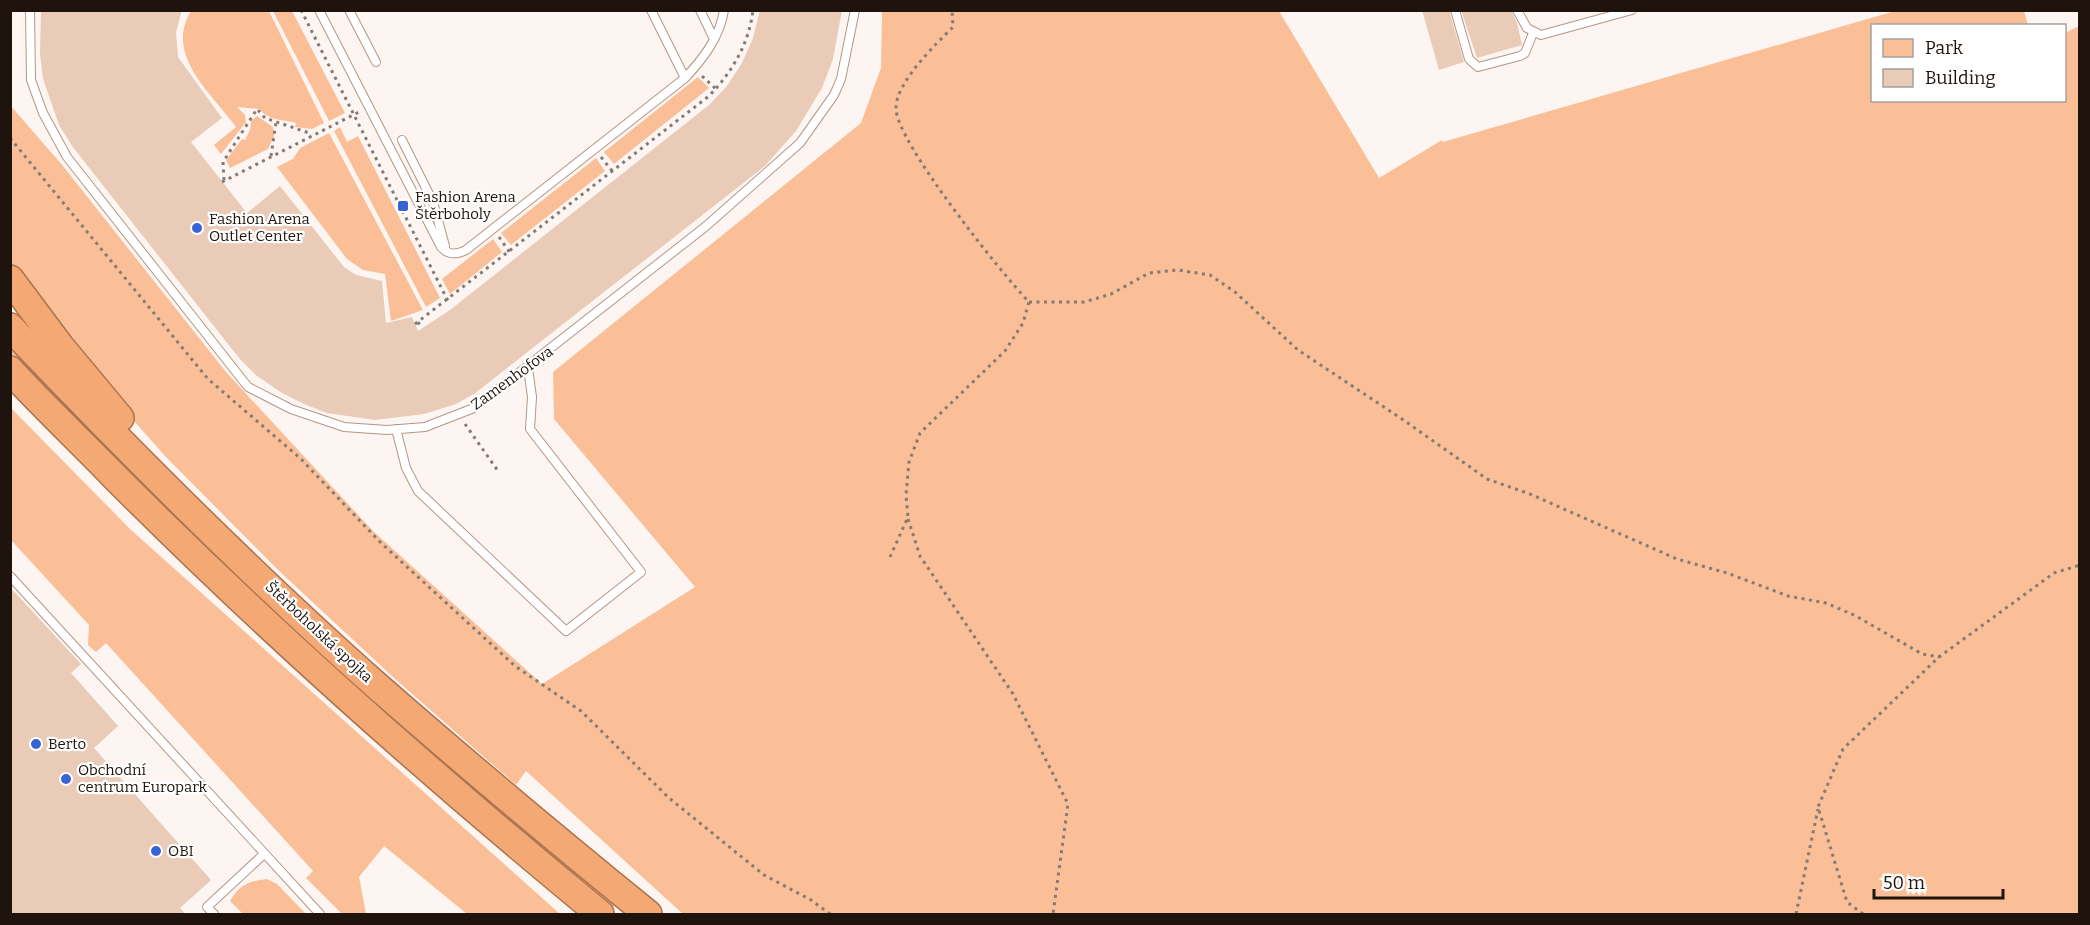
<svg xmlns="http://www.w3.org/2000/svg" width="2090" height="925" font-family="Bitter,serif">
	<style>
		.green { fill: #fabf97 }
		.building { fill: #eacbb7 }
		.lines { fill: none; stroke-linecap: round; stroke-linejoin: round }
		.lane-casing { stroke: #b49784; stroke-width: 10 }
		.highway-casing { stroke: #a9744f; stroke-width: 30 }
		.path { stroke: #847b75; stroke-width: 3; stroke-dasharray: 3 4.5; stroke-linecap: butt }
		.lane { stroke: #fff; stroke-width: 8 }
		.highway { stroke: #f4a873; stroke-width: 27 }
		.poi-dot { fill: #3863d4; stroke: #fff; stroke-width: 2 }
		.labels { text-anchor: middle; stroke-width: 4.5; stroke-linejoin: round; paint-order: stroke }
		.poi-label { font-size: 15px; fill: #1f140d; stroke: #fff; text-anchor: start }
		.street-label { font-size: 15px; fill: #1f140d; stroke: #fff }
	</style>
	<rect width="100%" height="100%" fill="#fcf5f1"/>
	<g class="green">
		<path d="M191 11H269L324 123 312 129 295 127 296 123C281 119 270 121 259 109L237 107 245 115 246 122 221 154 214 145 236 127C211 93 164 55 191 11Z"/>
		<path d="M273 11H292L345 113 329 121Z"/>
		<path d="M882 11H1279L1379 178 1442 140 1443 142 1895 11H2024L2028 25 1872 26V100H2064L2065 33 2079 26V914H683L526 771 516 785 394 678 276 568 165 456 89 370 11 266 10 105 63 166 226 372 373 531 542 684 695 587 554 419 553 372 861 123 881 68Z"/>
		<path d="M698 77 709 88 614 164 604 152Z"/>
		<path d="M257 116 273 127 274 136 268 149 230 168 226 160 242 139 245 140 250 130 251 121Z"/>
		<path d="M340 127 347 142 358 136 440 298 426 307 334 131Z"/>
		<path d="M329 133 423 310 391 321 385 274 363 270 347 259 277 167 293 159 300 148Z"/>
		<path d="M596 158 605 171 511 245 501 233Z"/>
		<path d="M493 239 502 252 450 294 442 279Z"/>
		<path d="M11 343 615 903 614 907H608L268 612 31 377 11 355Z"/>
		<path d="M11 408 130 529 560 914H467L384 846 359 877 366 914H342L306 878 313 871 106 643 96 652 88 645 89 625 11 540Z"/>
		<path d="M267 879 277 884 306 914H243L230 901C239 885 249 881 267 879Z"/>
	</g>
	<g class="building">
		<path d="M41 10H182L176 32 178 57 222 118 191 142 247 213 280 186 344 267 356 275 382 281 386 323 412 317 418 331 450 310 709 105 727 86 742 63 753 38 760 10H842L833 59 822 88 796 131 765 166 474 394 456 404 424 414 375 420 327 413 304 404 282 393 257 376 239 358 72 146 59 125 43 79 40 54Z"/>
		<path d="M1422 10H1449L1464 62 1439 70Z"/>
		<path d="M1461 10H1511L1517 23 1522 45 1477 58Z"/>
		<path d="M10 587 81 664 71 673 118 726 94 748 211 880 180 908 186 915H10Z"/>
	</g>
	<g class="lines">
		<defs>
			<g id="lane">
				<path d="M30 10 31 80 43 113 67 157 248 387 291 409 344 427 387 430 425 427 474 408 705 227 800 143 834 95 841 79 855 10"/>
				<path d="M319 10 441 247C448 255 456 255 466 250L685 78C703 59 720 37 724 10"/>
				<path d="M349 10 376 62"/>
				<path d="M651 10 685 78"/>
				<path d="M700 10 714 39"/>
				<path d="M1455 10 1469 59 1478 67 1520 56 1525 53 1533 33"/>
				<path d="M1517 10 1527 28 1541 35 1632 10"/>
				<path d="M402 140 433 202 445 246"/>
				<path d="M396 429 406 468 418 491 566 631 641 572 530 429 532 397 528 368"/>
				<path d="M10 576 320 914"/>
				<path d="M214 914 207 907 264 854"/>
			</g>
			<g id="highway">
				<path d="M10 279 60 346 120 418"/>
				<path d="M10 327C128 451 249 573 377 686 466 764 557 840 648 914"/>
				<path d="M10 370C43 406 78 439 112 474 267 630 431 775 600 914"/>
			</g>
		</defs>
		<use href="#lane" class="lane-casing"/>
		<use href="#highway" class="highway-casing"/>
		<g class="path">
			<path d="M301 10 448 301"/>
			<path d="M702 76 716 89"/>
			<path d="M10 138 208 379 300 458 381 543 515 666 581 711 669 798 764 875 811 900 830 914"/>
			<path d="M271 156 276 122"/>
			<path d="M601 157 613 172"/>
			<path d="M224 180 223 162 257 109 265 118 312 134"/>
			<path d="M222 182 359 112"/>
			<path d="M499 237 510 253"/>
			<path d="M1029 302H1084L1111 294 1149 273 1178 270 1210 275 1235 292 1298 350 1402 419 1487 479 1530 494 1677 559 1727 573 1788 596 1826 603 1856 616 1922 654 1939 657"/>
			<path d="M418 322 421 328"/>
			<path d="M415 324 709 96C732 72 749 44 753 10"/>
			<path d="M465 424 498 471"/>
			<path d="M908 519 920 556 1013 694 1068 804 1053 914"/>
			<path d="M890 557 908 517 906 495 909 462 920 433 1005 351 1023 323 1029 302C1002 274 897 143 896 109 895 83 936 44 953 27L952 10"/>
			<path d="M1796 914 1818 809"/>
			<path d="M1863 914 1847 902 1818 807 1843 749 1939 657 2054 573 2080 565"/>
		</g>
		<use href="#lane" class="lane"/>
		<use href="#highway" class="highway"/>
	</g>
	<g class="poi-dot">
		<rect x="397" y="200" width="12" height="12" rx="3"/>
		<circle cx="197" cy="228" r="6"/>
		<circle cx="36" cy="744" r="6"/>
		<circle cx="66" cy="779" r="6"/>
		<circle cx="156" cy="851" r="6"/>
	</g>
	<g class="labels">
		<g class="poi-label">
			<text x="415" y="202">Fashion Arena<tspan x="415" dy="17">Štěrboholy</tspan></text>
			<text x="209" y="224">Fashion Arena<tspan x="209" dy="17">Outlet Center</tspan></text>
			<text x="48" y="749">Berto</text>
			<text x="78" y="775">Obchodní<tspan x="78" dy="17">centrum Europark</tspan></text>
			<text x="168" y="856">OBI</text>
		</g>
		<g class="street-label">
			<text transform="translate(512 378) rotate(-36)" y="5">Zamenhofova</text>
			<text transform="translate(319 632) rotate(43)" y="5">Štěrboholská spojka</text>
		</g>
	</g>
	<rect width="2090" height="925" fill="none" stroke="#1f140d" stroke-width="24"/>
	<rect x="1871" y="24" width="195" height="78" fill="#ffffff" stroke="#a5a19e" stroke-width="1.5"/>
	<rect x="1883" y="39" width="30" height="18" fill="#fabf97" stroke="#a5a19e" stroke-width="1.5"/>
	<text x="1925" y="54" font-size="18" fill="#1f140d">Park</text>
	<rect x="1883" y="69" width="30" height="18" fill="#eacbb7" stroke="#a5a19e" stroke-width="1.5"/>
	<text x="1925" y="84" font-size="18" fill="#1f140d">Building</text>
	<path d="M1874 889v9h129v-9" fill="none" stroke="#1f140d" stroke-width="3"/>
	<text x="1883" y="889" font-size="18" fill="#1f140d" stroke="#ffffff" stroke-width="4.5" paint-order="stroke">50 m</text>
</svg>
